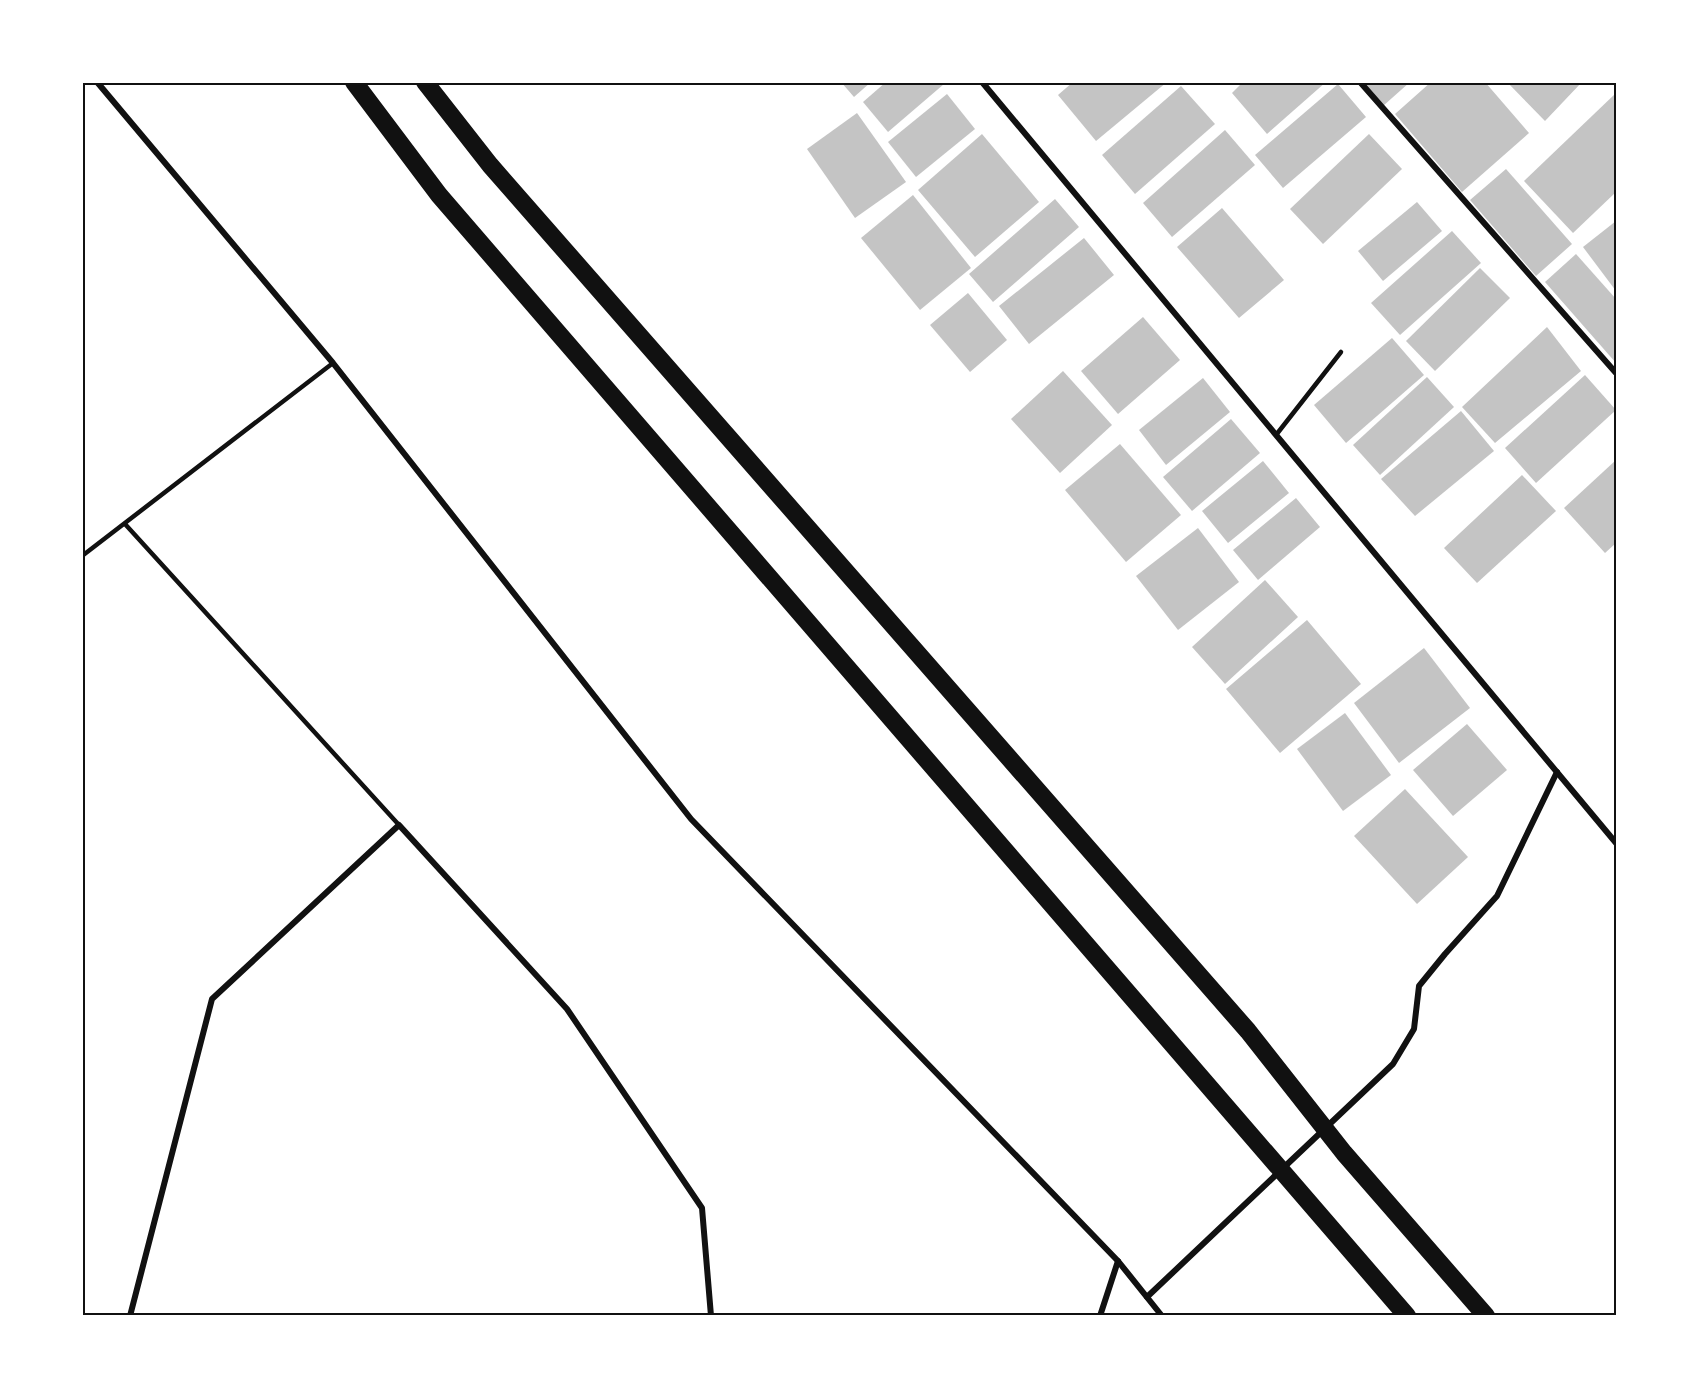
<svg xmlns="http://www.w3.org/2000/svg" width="1699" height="1398" font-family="Raleway,sans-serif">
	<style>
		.building { fill: #c4c4c4 }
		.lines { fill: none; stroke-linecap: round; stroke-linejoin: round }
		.service { stroke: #111; stroke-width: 4.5 }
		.minor { stroke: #111; stroke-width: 6 }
		.motorway { stroke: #111; stroke-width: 18 }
		.neatline { fill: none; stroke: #111; stroke-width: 2 }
	</style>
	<rect width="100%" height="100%" fill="#fff"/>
	<g class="building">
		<path d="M841 82H871L854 97Z"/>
		<path d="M886 82H942L944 84 888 132 863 102Z"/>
		<path d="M1073 82H1167L1096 141 1058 95Z"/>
		<path d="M1243 82H1326L1267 134 1232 93Z"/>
		<path d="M1363 82H1410L1383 106Z"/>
		<path d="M1431 82H1485L1529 133 1462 192 1395 114Z"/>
		<path d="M1507 82H1582L1545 121Z"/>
		<path d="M1338 84 1366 117 1283 188 1255 155Z"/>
		<path d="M1181 86 1215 124 1135 194 1102 155Z"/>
		<path d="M1616 93V192L1573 233 1524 181Z"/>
		<path d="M947 94 975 129 916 177 888 142Z"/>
		<path d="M857 113 906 182 855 218 807 149Z"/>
		<path d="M1225 130 1255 165 1172 237 1143 203Z"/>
		<path d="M982 134 1039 202 975 257 918 190Z"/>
		<path d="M1369 134 1402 169 1323 244 1290 209Z"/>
		<path d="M1506 169 1572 244 1536 276 1470 200Z"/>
		<path d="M913 195 971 268 920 310 861 238Z"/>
		<path d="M1055 199 1079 227 993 302 969 274Z"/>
		<path d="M1417 202 1442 231 1383 281 1358 251Z"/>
		<path d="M1222 208 1284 280 1239 318 1177 247Z"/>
		<path d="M1616 221V291L1583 247Z"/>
		<path d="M1452 231 1481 263 1400 335 1371 303Z"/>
		<path d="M1084 238 1114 275 1029 344 999 306Z"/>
		<path d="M1576 254 1616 299V363L1545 282Z"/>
		<path d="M1480 268 1510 298 1435 371 1406 341Z"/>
		<path d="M968 293 1007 340 970 372 930 325Z"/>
		<path d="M1143 317 1180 360 1118 414 1081 371Z"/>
		<path d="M1547 327 1581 371 1495 443 1462 407Z"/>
		<path d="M1392 338 1424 375 1346 443 1314 405Z"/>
		<path d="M1063 371 1112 425 1060 473 1011 419Z"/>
		<path d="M1585 375 1616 410 1536 483 1505 448Z"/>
		<path d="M1427 377 1454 407 1380 475 1353 445Z"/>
		<path d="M1203 378 1230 412 1166 465 1139 430Z"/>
		<path d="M1461 411 1494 451 1415 516 1381 479Z"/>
		<path d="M1231 419 1260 453 1192 511 1163 477Z"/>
		<path d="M1120 444 1181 515 1126 562 1065 490Z"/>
		<path d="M1616 460V543L1605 553 1564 508Z"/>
		<path d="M1263 461 1289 493 1228 543 1202 511Z"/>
		<path d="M1522 475 1556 511 1477 583 1444 548Z"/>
		<path d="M1296 498 1320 527 1258 580 1233 550Z"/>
		<path d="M1198 528 1239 582 1178 630 1136 576Z"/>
		<path d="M1265 580 1298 617 1225 684 1192 647Z"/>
		<path d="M1307 620 1361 684 1280 753 1226 689Z"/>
		<path d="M1424 648 1470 708 1399 763 1354 703Z"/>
		<path d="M1345 713 1391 775 1343 811 1297 749Z"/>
		<path d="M1467 724 1507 770 1453 816 1413 770Z"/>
		<path d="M1405 789 1468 857 1417 904 1354 836Z"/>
	</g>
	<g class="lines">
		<g class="service">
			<path d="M1276 435 1341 352"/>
			<path d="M125 524 399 825"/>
			<path d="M82 556 333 363"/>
		</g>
		<g class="minor">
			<path d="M97 82 333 363 691 819 1118 1261 1162 1316"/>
			<path d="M982 82 1616 843"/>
			<path d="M1360 82 1616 373"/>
			<path d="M1147 1297 1393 1064 1414 1029 1419 986 1445 954 1497 896 1557 772"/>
			<path d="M130 1316 212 999 399 825 567 1009 702 1208 711 1316"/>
			<path d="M1100 1316 1118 1261"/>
		</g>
		<g class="motorway">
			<path d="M354 82 439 195 1407 1316"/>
			<path d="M425 82 490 165 1248 1031 1344 1153 1486 1316"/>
		</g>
	</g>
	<rect width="1699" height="1398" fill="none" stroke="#ffffff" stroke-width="168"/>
	<rect x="84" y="84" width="1531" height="1230" class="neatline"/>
</svg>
